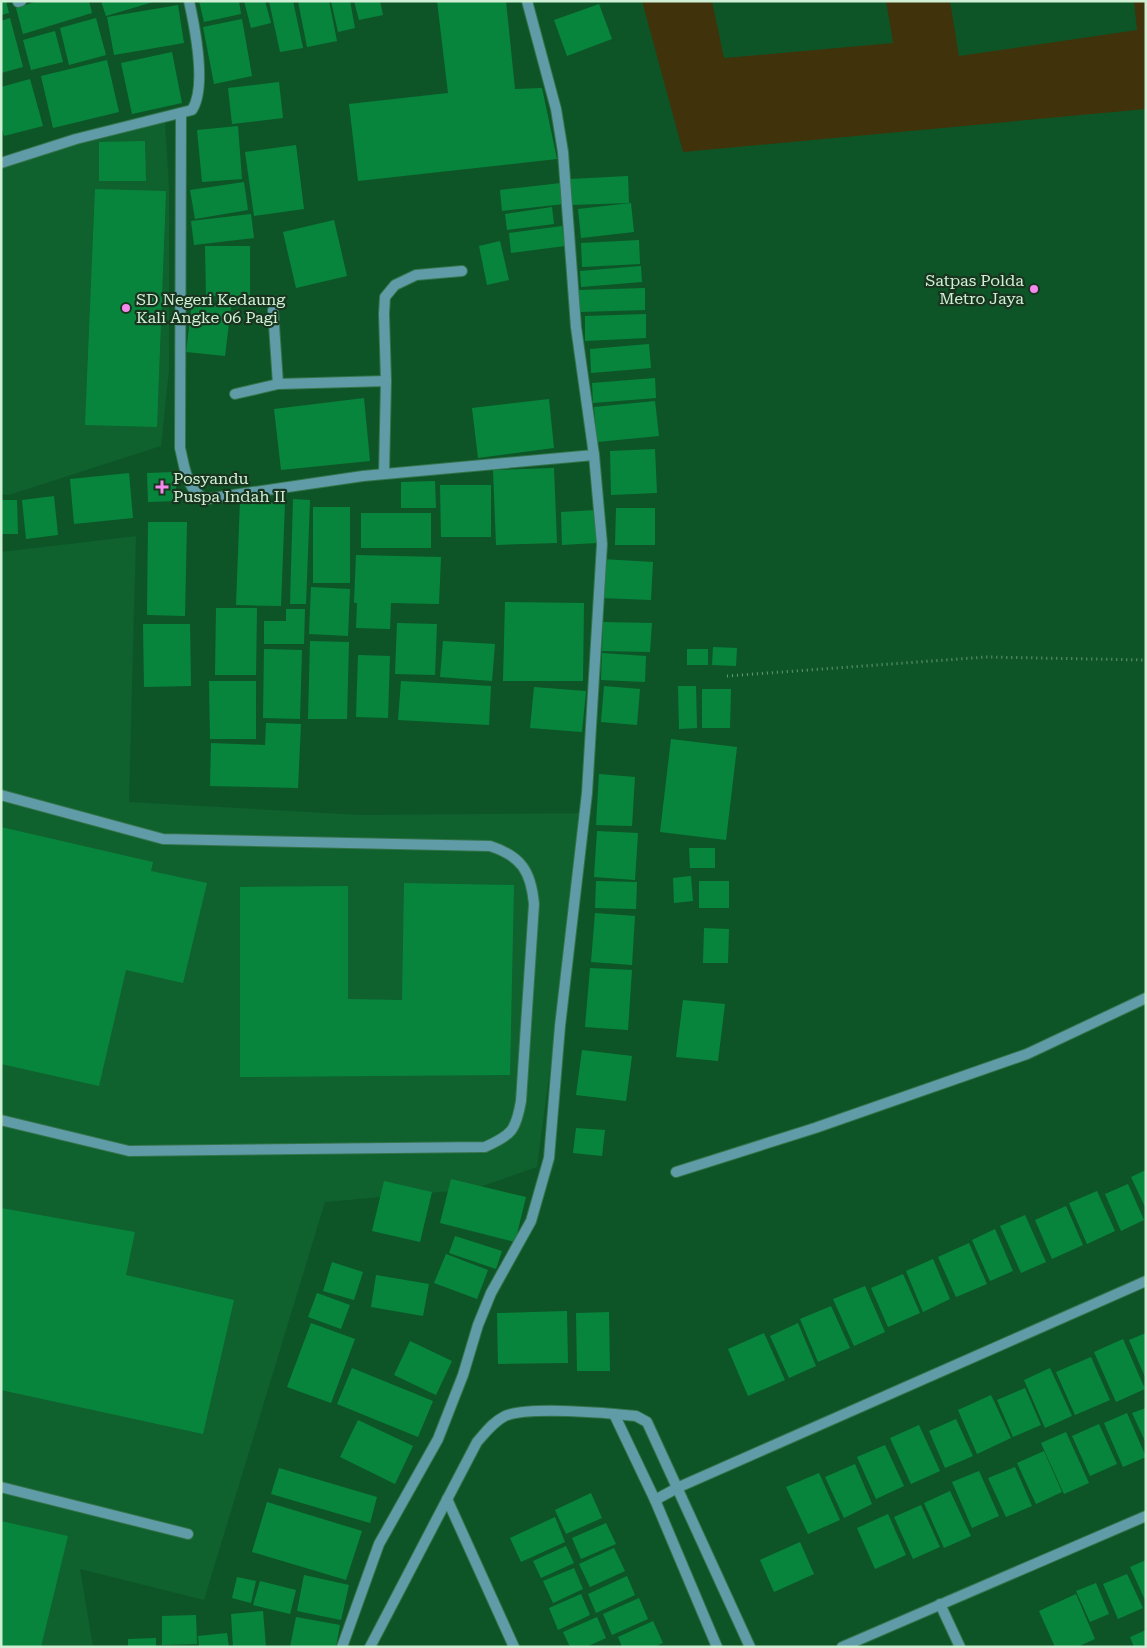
<svg xmlns="http://www.w3.org/2000/svg" width="1147" height="1648" font-family="'Roboto Serif',serif">
	<style>
		.built { fill: #0f612e }
		.water { fill: #40330b }
		.building { fill: #08853d }
		.lines { fill: none; stroke-linecap: round; stroke-linejoin: round }
		.lane-casing { stroke: #34744a; stroke-width: 12 }
		.street-casing { stroke: #34744a; stroke-width: 12 }
		.path { stroke: #649a75; stroke-width: 3; stroke-dasharray: 1 4; stroke-linecap: butt }
		.lane { stroke: #5f9ca7; stroke-width: 10 }
		.street { stroke: #5f9ca7; stroke-width: 10 }
		.poi-dot { fill: #f689ed; stroke: #19341f; stroke-width: 2 }
		.labels { text-anchor: middle; stroke-width: 4.5; stroke-linejoin: round; paint-order: stroke }
		.poi-label { font-size: 16px; fill: #cff0d5; stroke: #19341f; text-anchor: start }
	</style>
	<rect width="100%" height="100%" fill="#0d5527"/>
	<g class="built">
		<path d="M165 122 169 189V370L161 446 9 495 1 494V165L92 138Z"/>
		<path d="M136 536 129 802 362 815 584 813 537 1167 474 1189 325 1202 204 1600 80 1569 93 1647H1V552Z"/>
	</g>
	<path class="water" d="M642 1H712L724 58 893 43 886 1H950L959 56 1137 30 1134 1H1146V109L683 152Z"/>
	<g class="building">
		<path d="M1 1H6L9 13 1 15Z"/>
		<path d="M38 1H89L92 13 23 34 16 8Z"/>
		<path d="M101 1H153V2L106 16Z"/>
		<path d="M199 1H239L241 14 204 22Z"/>
		<path d="M244 1H265L271 23 251 28Z"/>
		<path d="M269 1H293L303 48 280 52Z"/>
		<path d="M298 1H329L337 41 307 47Z"/>
		<path d="M331 1H350L355 28 338 32Z"/>
		<path d="M354 1H380L383 15 359 20Z"/>
		<path d="M437 1H506L515 89 542 88 557 159 358 181 349 104 448 93Z"/>
		<path d="M599 4 612 39 567 56 554 20Z"/>
		<path d="M178 5 184 43 114 55 107 17Z"/>
		<path d="M10 18 23 67 1 73V21Z"/>
		<path d="M96 18 106 55 69 65 60 28Z"/>
		<path d="M242 19 252 76 214 84 203 27Z"/>
		<path d="M55 31 63 62 31 70 23 40Z"/>
		<path d="M172 52 182 103 132 114 121 63Z"/>
		<path d="M107 60 119 112 53 128 41 76Z"/>
		<path d="M30 79 43 126 4 136 1 125V87Z"/>
		<path d="M279 82 283 118 232 124 228 88Z"/>
		<path d="M238 126 242 179 202 182 197 130Z"/>
		<path d="M145 141 146 181H99V142Z"/>
		<path d="M296 145 304 209 254 216 245 152Z"/>
		<path d="M628 176 629 203 571 205 570 179Z"/>
		<path d="M244 182 248 210 195 219 190 190Z"/>
		<path d="M561 183 564 204 502 211 500 190Z"/>
		<path d="M95 189 166 191 157 427 85 425Z"/>
		<path d="M631 203 634 232 581 238 578 209Z"/>
		<path d="M552 207 554 224 507 230 505 214Z"/>
		<path d="M251 214 254 238 194 245 191 221Z"/>
		<path d="M334 220 347 276 296 288 283 232Z"/>
		<path d="M562 226 565 246 511 253 509 233Z"/>
		<path d="M639 240 640 264 582 267 581 243Z"/>
		<path d="M500 241 509 280 487 285 479 246Z"/>
		<path d="M205 246H250V296H206Z"/>
		<path d="M641 266 642 282 581 287 580 271Z"/>
		<path d="M645 288V310L580 312 579 290Z"/>
		<path d="M192 303 231 307 225 356 186 352Z"/>
		<path d="M646 314V338L585 341V316Z"/>
		<path d="M649 344 651 368 591 373 590 349Z"/>
		<path d="M655 378 656 398 593 403 592 383Z"/>
		<path d="M364 398 370 461 281 470 274 409Z"/>
		<path d="M549 399 554 448 478 458 472 408Z"/>
		<path d="M655 401 659 436 597 442 594 407Z"/>
		<path d="M655 449 657 493 611 495 610 451Z"/>
		<path d="M554 468 557 543 496 545 493 470Z"/>
		<path d="M175 472 177 501 148 502 147 473Z"/>
		<path d="M129 473 133 518 74 524 70 479Z"/>
		<path d="M435 481 436 508H401V482Z"/>
		<path d="M440 485H491V537H441Z"/>
		<path d="M54 496 58 535 26 539 22 500Z"/>
		<path d="M293 499 310 500 306 604H290Z"/>
		<path d="M1 500H17L18 534H1Z"/>
		<path d="M240 501 285 503 281 606 236 605Z"/>
		<rect x="313" y="507" width="37" height="76"/>
		<path d="M616 508H655V545H615Z"/>
		<path d="M596 510 597 543 562 545 561 512Z"/>
		<rect x="361" y="513" width="70" height="35"/>
		<path d="M148 522H187L185 616 147 615Z"/>
		<path d="M356 555 441 557 439 604 391 603 390 629 356 628 357 603H354Z"/>
		<path d="M602 559 653 562 651 600 600 598Z"/>
		<path d="M311 587 350 589 348 636 309 634Z"/>
		<path d="M505 602 584 603 583 681H503Z"/>
		<path d="M216 608H257L256 675H215Z"/>
		<path d="M286 609H305L304 644H264V621H286Z"/>
		<path d="M603 622 652 623 650 652 602 651Z"/>
		<path d="M397 623 437 624 435 675 395 674Z"/>
		<path d="M143 624H190L191 686 144 687Z"/>
		<path d="M310 641 349 642 347 719H308Z"/>
		<path d="M443 641 495 644 492 681 440 677Z"/>
		<path d="M713 647 737 648 736 666 712 665Z"/>
		<path d="M264 649 302 650 300 719 263 718Z"/>
		<rect x="687" y="649" width="21" height="16"/>
		<path d="M602 653 646 656 645 682 601 680Z"/>
		<path d="M358 655 390 656 388 718 356 717Z"/>
		<path d="M209 681H256V739H210Z"/>
		<path d="M401 681 491 686 489 725 398 720Z"/>
		<path d="M604 686 640 689 637 725 601 722Z"/>
		<path d="M678 686H696L697 728 679 729Z"/>
		<path d="M534 687 586 691 582 732 530 728Z"/>
		<path d="M702 689H731L730 728H702Z"/>
		<path d="M266 723 301 724 298 788 210 786 211 743 265 745Z"/>
		<path d="M671 739 737 747 726 840 660 832Z"/>
		<path d="M599 774 635 777 632 826 596 825Z"/>
		<path d="M1 827 153 862 151 871 207 883 183 983 126 970 99 1086 1 1064Z"/>
		<path d="M597 831 638 833 635 880 594 877Z"/>
		<path d="M689 848H715V868H690Z"/>
		<path d="M691 876 693 901 674 903 673 878Z"/>
		<path d="M596 881 637 882 636 909 595 908Z"/>
		<rect x="699" y="881" width="30" height="27"/>
		<path d="M404 883 514 885 510 1075 240 1077V887L348 886V999L402 1000Z"/>
		<path d="M595 913 635 916 632 965 591 962Z"/>
		<path d="M704 928 729 929 728 963H703Z"/>
		<path d="M590 968 632 970 628 1030 585 1027Z"/>
		<path d="M683 1000 725 1004 718 1061 676 1057Z"/>
		<path d="M582 1050 632 1056 626 1101 576 1095Z"/>
		<path d="M576 1128 605 1130 602 1156 573 1153Z"/>
		<path d="M1146 1170V1209L1131 1177Z"/>
		<path d="M451 1179 526 1197 515 1242 440 1223Z"/>
		<path d="M384 1181 432 1192 420 1242 372 1231Z"/>
		<path d="M1128 1184 1144 1220 1121 1231 1105 1194Z"/>
		<path d="M1097 1191 1115 1231 1087 1244 1069 1203Z"/>
		<path d="M1066 1206 1083 1245 1052 1259 1035 1220Z"/>
		<path d="M1 1208 135 1232 126 1275 234 1300 203 1434 1 1390Z"/>
		<path d="M1025 1215 1046 1262 1021 1273 1000 1226Z"/>
		<path d="M995 1229 1013 1271 990 1281 972 1240Z"/>
		<path d="M455 1236 502 1251 496 1269 449 1253Z"/>
		<path d="M969 1243 987 1284 956 1297 938 1257Z"/>
		<path d="M446 1254 488 1270 477 1299 434 1283Z"/>
		<path d="M933 1259 950 1299 923 1312 906 1271Z"/>
		<path d="M332 1262 363 1272 354 1300 323 1291Z"/>
		<path d="M903 1274 920 1313 888 1327 871 1288Z"/>
		<path d="M376 1275 429 1284 423 1316 371 1307Z"/>
		<path d="M865 1286 885 1332 854 1346 833 1299Z"/>
		<path d="M317 1293 350 1305 341 1329 308 1317Z"/>
		<path d="M831 1306 850 1348 818 1362 800 1319Z"/>
		<path d="M567 1311 568 1363 498 1364 497 1313Z"/>
		<path d="M609 1312 610 1371H577L576 1313Z"/>
		<path d="M311 1323 355 1339 331 1403 287 1387Z"/>
		<path d="M798 1323 816 1366 789 1378 770 1336Z"/>
		<path d="M764 1333 785 1380 748 1396 728 1349Z"/>
		<path d="M1146 1333V1379L1129 1340Z"/>
		<path d="M1123 1339 1145 1389 1116 1402 1094 1352Z"/>
		<path d="M410 1341 452 1361 436 1395 394 1375Z"/>
		<path d="M1091 1357 1110 1400 1075 1415 1056 1372Z"/>
		<path d="M352 1368 433 1401 418 1437 337 1404Z"/>
		<path d="M1050 1368 1072 1416 1045 1428 1024 1380Z"/>
		<path d="M1025 1388 1041 1425 1013 1437 997 1400Z"/>
		<path d="M991 1395 1011 1438 977 1454 958 1410Z"/>
		<path d="M1146 1408V1443L1132 1413Z"/>
		<path d="M1127 1413 1146 1457 1123 1467 1104 1423Z"/>
		<path d="M956 1419 973 1456 945 1468 929 1431Z"/>
		<path d="M358 1420 413 1446 395 1484 340 1457Z"/>
		<path d="M1099 1424 1117 1464 1090 1476 1072 1436Z"/>
		<path d="M919 1425 940 1471 911 1484 890 1438Z"/>
		<path d="M1066 1432 1089 1483 1064 1494 1041 1443Z"/>
		<path d="M885 1445 904 1486 876 1499 857 1457Z"/>
		<path d="M1044 1451 1062 1492 1036 1504 1017 1463Z"/>
		<path d="M855 1464 872 1504 844 1518 825 1477Z"/>
		<path d="M1015 1467 1032 1506 1006 1517 988 1478Z"/>
		<path d="M279 1468 377 1497 370 1523 271 1494Z"/>
		<path d="M979 1471 999 1516 972 1528 952 1482Z"/>
		<path d="M819 1473 840 1520 808 1534 786 1487Z"/>
		<path d="M950 1491 971 1536 944 1548 924 1503Z"/>
		<path d="M591 1493 602 1518 566 1534 555 1510Z"/>
		<path d="M267 1502 362 1531 346 1580 252 1552Z"/>
		<path d="M921 1505 940 1547 913 1559 894 1517Z"/>
		<path d="M888 1514 906 1555 875 1569 857 1528Z"/>
		<path d="M555 1517 565 1542 521 1562 510 1538Z"/>
		<path d="M1 1521 68 1536 41 1647H1Z"/>
		<path d="M606 1523 616 1544 581 1559 572 1538Z"/>
		<path d="M800 1542 814 1574 774 1592 760 1560Z"/>
		<path d="M566 1546 574 1563 541 1578 533 1561Z"/>
		<path d="M614 1548 625 1571 590 1587 579 1564Z"/>
		<path d="M1146 1560V1602L1130 1567Z"/>
		<path d="M574 1568 583 1589 553 1603 543 1581Z"/>
		<path d="M1127 1574 1143 1608 1118 1619 1103 1584Z"/>
		<path d="M304 1575 349 1585 341 1620 297 1611Z"/>
		<path d="M627 1576 635 1595 596 1613 588 1594Z"/>
		<path d="M237 1577 256 1581 251 1603 232 1598Z"/>
		<path d="M260 1581 296 1590 290 1614 253 1605Z"/>
		<path d="M1096 1583 1109 1614 1090 1622 1076 1591Z"/>
		<path d="M581 1594 590 1615 558 1630 549 1608Z"/>
		<path d="M1076 1594 1095 1639 1077 1647H1055L1039 1611Z"/>
		<path d="M639 1598 648 1619 612 1635 603 1614Z"/>
		<path d="M263 1611 266 1647H233L231 1614Z"/>
		<path d="M196 1615 197 1644 162 1645V1616Z"/>
		<path d="M296 1617 340 1625 336 1647H290Z"/>
		<path d="M597 1617 606 1638 586 1647H570L563 1632Z"/>
		<path d="M653 1621 663 1643 654 1647H622L618 1637Z"/>
		<path d="M1146 1630V1647H1134L1130 1637Z"/>
		<path d="M227 1633 229 1647H199L198 1636Z"/>
		<path d="M156 1638V1647H128V1639Z"/>
	</g>
	<g class="lines">
		<defs>
			<g id="lane">
				<path d="M273 310 278 384"/>
				<path d="M386 381 384 314 385 297 395 285 416 275 462 271"/>
				<path d="M235 394 278 384 386 381 384 474"/>
				<path d="M1 795 163 839 490 846C521 856 531 871 534 904L521 1101C516 1130 512 1135 485 1147L129 1151 1 1120"/>
				<path d="M1 1487 188 1534"/>
			</g>
			<g id="street">
				<path d="M18 2 21 1"/>
				<path d="M181 114 180 448C185 468 186 490 206 499L363 476 594 455"/>
				<path d="M1 163 76 139 192 110C207 87 195 28 189 1"/>
				<path d="M676 1172 815 1128 1027 1054 1146 998"/>
				<path d="M614 1414 655 1500 717 1647"/>
				<path d="M447 1499 514 1647"/>
				<path d="M655 1500 679 1487 1146 1281"/>
				<path d="M940 1604 960 1647"/>
				<path d="M342 1647 379 1544 438 1439 463 1375 478 1325 491 1293 531 1221 549 1158 560 1026 587 793 602 544 594 455 576 327 563 152 556 109 527 1"/>
				<path d="M370 1647 477 1442C486 1432 493 1422 505 1416 528 1406 609 1413 636 1416L647 1422 750 1647"/>
				<path d="M842 1647 1146 1516"/>
			</g>
		</defs>
		<use href="#lane" class="lane-casing"/>
		<use href="#street" class="street-casing"/>
		<path class="path" d="M727 676 986 657 1146 660"/>
		<use href="#lane" class="lane"/>
		<use href="#street" class="street"/>
	</g>
	<g class="poi-dot">
		<circle cx="1034" cy="289" r="5"/>
		<circle cx="126" cy="308" r="5"/>
		<path d="M159.5 479.5h5v5h5v5h-5v5h-5v-5h-5v-5h5z"/>
	</g>
	<g class="labels">
		<g class="poi-label">
			<text x="1024" y="286" text-anchor="end">Satpas Polda<tspan x="1024" dy="18">Metro Jaya</tspan></text>
			<text x="136" y="305">SD Negeri Kedaung<tspan x="136" dy="18">Kali Angke 06 Pagi</tspan></text>
			<text x="173" y="484">Posyandu<tspan x="173" dy="18">Puspa Indah II</tspan></text>
		</g>
	</g>
	<rect width="1147" height="1648" fill="none" stroke="#cff0d5" stroke-width="5"/>
</svg>
